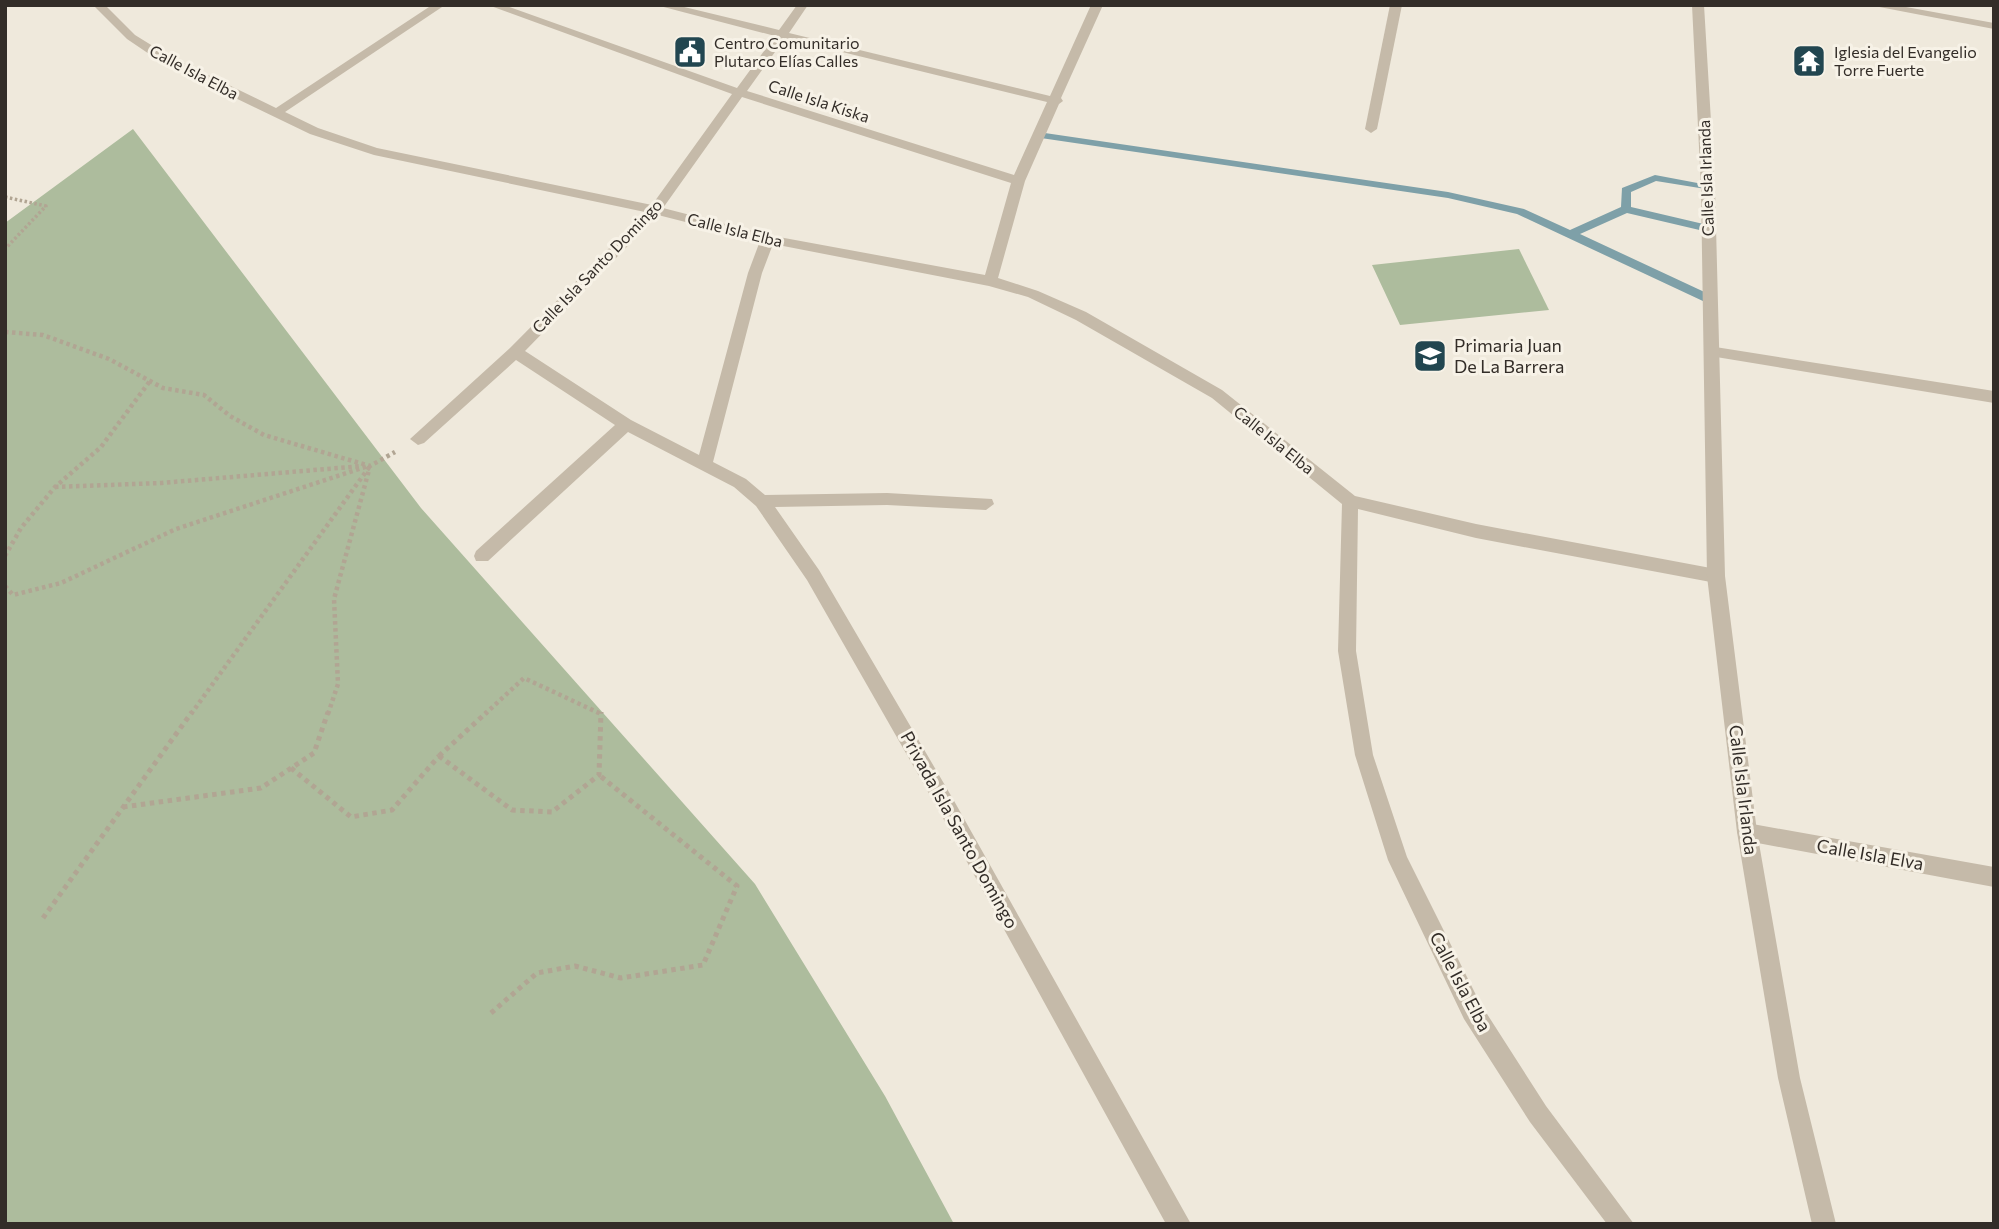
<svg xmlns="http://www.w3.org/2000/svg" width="1999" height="1229" font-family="Commissioner,sans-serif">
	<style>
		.green { fill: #adbc9d }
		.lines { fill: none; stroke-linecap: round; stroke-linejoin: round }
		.stream { fill: #7ea0a8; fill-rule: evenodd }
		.path-far2 { stroke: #b1a593; stroke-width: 3.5; stroke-dasharray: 2.5 2.5; stroke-linecap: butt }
		.path-far1 { stroke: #b1a593; stroke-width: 4.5; stroke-dasharray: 3.5 3.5; stroke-linecap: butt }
		.path { stroke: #b1a593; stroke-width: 5; stroke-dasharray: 4.5 4.5; stroke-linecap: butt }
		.minor { fill: #c5baa9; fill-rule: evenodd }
		.tertiary { fill: #c5baa9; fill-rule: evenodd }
		.labels { text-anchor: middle; stroke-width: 6; stroke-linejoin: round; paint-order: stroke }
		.far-poi-label { font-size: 16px; fill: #332d28; stroke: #f7f2e7; text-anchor: start }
		.far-street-label { font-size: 16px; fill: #332d28; stroke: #f7f2e7 }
		.poi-label { font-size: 18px; fill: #332d28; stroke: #f7f2e7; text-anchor: start }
		.street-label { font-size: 18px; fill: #332d28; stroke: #f7f2e7 }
	</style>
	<rect width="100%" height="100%" fill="#efe9dc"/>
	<g class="green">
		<path d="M133 129 421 508 755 884 885 1096 954 1224H5V223Z"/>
		<path d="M1519 249 1549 310 1400 325 1372 265Z"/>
	</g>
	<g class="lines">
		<path class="stream" d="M1038 132 1448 192 1524 209 1570 230 1621 207 1622 188 1655 175 1708 185 1712 186V190L1656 181 1631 192V207L1712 226V230L1708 232 1627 213 1580 234 1713 296 1715 299 1709 303 1705 302 1517 214 1448 198 1034 137 1033 135Z"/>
		<path class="path-far2" d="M5 197 46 206 5 249"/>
		<g class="path-far1">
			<path d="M5 332 43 335 109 359 163 388 204 395 230 416 264 435 370 466 395 452"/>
			<path d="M55 487 161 483 362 466"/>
			<path d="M5 556 21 528 55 487 101 447 150 381"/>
			<path d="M5 586 13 595 61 583 176 529 368 466"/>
			<path d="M191 714 370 466"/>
			<path d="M328 714 338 684 334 599 369 470"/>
			<path d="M485 714 524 678 601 714"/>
		</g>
		<g class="path">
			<path d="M439 756 512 810 552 812 599 775 601 712"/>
			<path d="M439 756 487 712"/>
			<path d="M291 768 351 817 392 810 439 756"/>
			<path d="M123 807 261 788 314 753 328 712"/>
			<path d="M43 918 192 712"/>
			<path d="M491 1013 537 973 575 966 621 978 703 965 737 886 599 775"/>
		</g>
		<g class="minor">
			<path d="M93 5H105L135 35 169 56 276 108 432 5H445L285 112 318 128 377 148 652 205 732 94 488 5H504L737 88 775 36 656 5H676L779 30 797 5H808L789 33 1050 96 1091 5H1103L1061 98 1063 101 1059 104 1025 181 998 278 1038 291 1086 312 1222 390 1355 496 1476 524 1716 569 1722 571 1725 576 1722 581 1716 583 1476 538 1358 509 1356 651 1373 755 1407 857 1480 1003 1546 1106 1634 1224H1607L1530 1122 1464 1019 1388 860 1355 755 1338 651 1342 504 1212 398 1076 320 1028 297 989 286 773 244 762 273 713 462 746 479 765 495 887 493 992 499 994 504 986 510 887 505 775 507 819 570 953 799 1191 1224H1166L939 811 807 580 756 506 734 487 628 432 488 561H476L474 556 476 551 615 425 516 360 424 443 418 445 410 439 510 348 645 212 374 155 310 134 161 62 127 39ZM785 38 1047 102 1014 175 747 91ZM742 97 1011 183 985 275 768 235 663 208ZM658 215 760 241 748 273 699 455 631 420 525 351Z"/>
			<path d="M1390 5H1402L1377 129 1371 133 1365 129Z"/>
			<path d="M1709 346 1994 391V403L1704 355V347Z"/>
			<path d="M1747 823 1994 867V887L1747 841 1740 839 1737 832 1740 825Z"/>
		</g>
		<g class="tertiary">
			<path d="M1692 5H1704L1715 188 1725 576 1757 832 1800 1078 1836 1224H1812L1778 1078 1737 832 1707 576 1701 188Z"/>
			<path d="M1869 5H1895L1994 23V29Z"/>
		</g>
	</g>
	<defs>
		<symbol id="civic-square" viewBox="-11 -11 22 22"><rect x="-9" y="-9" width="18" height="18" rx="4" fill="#224650" stroke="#f7f2e7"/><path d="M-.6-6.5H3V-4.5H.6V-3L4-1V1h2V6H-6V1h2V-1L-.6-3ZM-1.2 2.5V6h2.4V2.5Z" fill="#fff"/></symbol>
		<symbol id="temple-square" viewBox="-11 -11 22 22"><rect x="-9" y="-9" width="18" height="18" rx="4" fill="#224650" stroke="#f7f2e7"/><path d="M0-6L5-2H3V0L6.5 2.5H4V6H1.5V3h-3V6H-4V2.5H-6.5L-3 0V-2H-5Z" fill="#fff"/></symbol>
		<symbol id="school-square" viewBox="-11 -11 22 22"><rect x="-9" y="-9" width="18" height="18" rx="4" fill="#224650" stroke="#f7f2e7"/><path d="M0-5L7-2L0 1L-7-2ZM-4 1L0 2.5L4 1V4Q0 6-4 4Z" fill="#fff"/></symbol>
	</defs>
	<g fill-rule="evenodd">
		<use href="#civic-square" x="671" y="33" width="38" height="38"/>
		<use href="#temple-square" x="1790" y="42" width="38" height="38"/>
		<use href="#school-square" x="1411" y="337" width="38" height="38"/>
	</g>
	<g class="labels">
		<g class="far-poi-label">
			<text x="714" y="49">Centro Comunitario<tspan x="714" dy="18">Plutarco Elías Calles</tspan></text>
			<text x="1834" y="58">Iglesia del Evangelio<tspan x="1834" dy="18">Torre Fuerte</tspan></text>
		</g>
		<g class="far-street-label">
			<text transform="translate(194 72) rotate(28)" y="6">Calle Isla Elba</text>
			<text transform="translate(819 101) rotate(18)" y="6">Calle Isla Kiska</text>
			<text transform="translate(1706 178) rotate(-92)" y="6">Calle Isla Irlanda</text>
			<text transform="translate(735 230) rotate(14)" y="6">Calle Isla Elba</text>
			<text transform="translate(597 266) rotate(-46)" y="6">Calle Isla Santo Domingo</text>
			<text transform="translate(1274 440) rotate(39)" y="6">Calle Isla Elba</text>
		</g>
		<g class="poi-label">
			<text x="1454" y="352">Primaria Juan<tspan x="1454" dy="21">De La Barrera</tspan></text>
		</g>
		<g class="street-label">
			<text transform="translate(1743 790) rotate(83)" y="6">Calle Isla Irlanda</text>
			<text transform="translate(959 830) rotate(61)" y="6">Privada Isla Santo Domingo</text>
			<text transform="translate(1870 855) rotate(10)" y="6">Calle Isla Elva</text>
			<text transform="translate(1460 982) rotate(62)" y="6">Calle Isla Elba</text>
		</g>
	</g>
	<rect width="1999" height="1229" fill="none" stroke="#332d28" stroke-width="14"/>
</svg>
